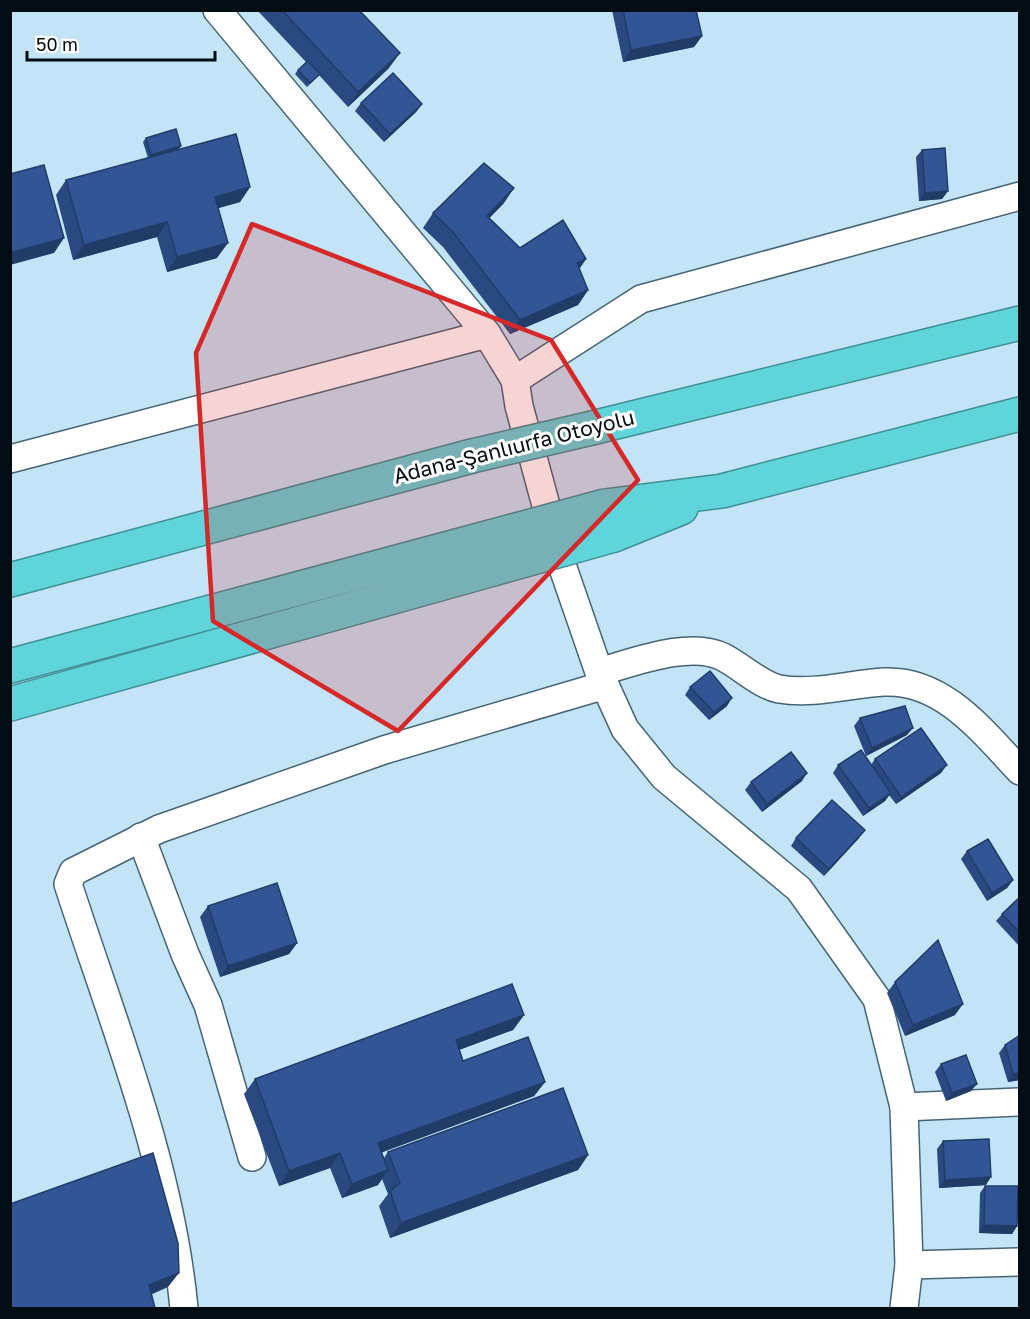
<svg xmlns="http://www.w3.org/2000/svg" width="1030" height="1319" font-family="'Golos Text',sans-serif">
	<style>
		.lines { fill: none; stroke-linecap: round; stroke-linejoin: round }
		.minor-casing { stroke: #466574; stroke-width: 30 }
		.highway-casing { stroke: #3f8f95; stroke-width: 36 }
		.minor { stroke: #fff; stroke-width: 27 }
		.highway { stroke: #5fd4da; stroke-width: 33 }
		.highway-bridge-casing { stroke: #3f8f95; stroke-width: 36; stroke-linecap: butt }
		.highway-bridge { stroke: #5fd4da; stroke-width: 33 }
		.wall { fill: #2a4980 }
		.shaded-wall { fill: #223c68 }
		.building { fill: #315595; stroke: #223c68; stroke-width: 1.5 }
		.marked { fill: #d62828; fill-opacity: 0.2; stroke: #d62828; stroke-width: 4.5; stroke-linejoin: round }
		.labels { text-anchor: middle; stroke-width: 6; stroke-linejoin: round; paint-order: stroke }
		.street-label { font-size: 21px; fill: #030e14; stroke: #fff }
	</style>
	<rect width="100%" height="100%" fill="#c2e4f6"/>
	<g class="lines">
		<defs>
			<g id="minor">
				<path d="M217 10 487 334 515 380 519 406 563 568 599 672 625 729 664 777 799 889 877 999 904 1107 909 1265 904 1308"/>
				<path d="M515 380 641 299 1020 196"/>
				<path d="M10 459 487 334"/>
				<path d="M599 672C632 663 690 640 723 657 741 666 760 685 779 689 814 695 849 684 884 682 943 679 983 732 1020 771"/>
				<path d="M141 837 185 954 208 1005 252 1157"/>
				<path d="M904 1107 1020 1102"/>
				<path d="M909 1265 1020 1262"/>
				<path d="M184 1308C170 1162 113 1023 68 884L73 872 159 829 384 750 605 685"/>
			</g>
			<g id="highway">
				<path d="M592 428 1020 323"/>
				<path d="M605 506 722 491 1020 414"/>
				<path d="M614 535 681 508"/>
				<path d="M10 580 472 456"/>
				<path d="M10 666 483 539"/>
				<path d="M10 704 493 569"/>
			</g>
		</defs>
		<use href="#minor" class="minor-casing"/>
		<use href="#highway" class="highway-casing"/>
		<use href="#minor" class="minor"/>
		<use href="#highway" class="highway"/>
		<defs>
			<g id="highway-bridge">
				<path d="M472 456 592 428"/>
				<path d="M483 539 605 506"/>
				<path d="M493 569 614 535"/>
			</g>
		</defs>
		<use href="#highway-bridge" class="highway-bridge-casing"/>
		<use href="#highway-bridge" class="highway-bridge"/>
	</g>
	<g class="wall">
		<path d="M257 10H359L389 68 348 107 319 75 307 87 295 74 298 70 306 62Z"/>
		<path d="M612 10H696L702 36 694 47 623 62Z"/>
		<path d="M361 103 422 104 416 112 384 142 355 111Z"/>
		<path d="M146 138 181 146 179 149 250 187 240 202 218 208 217 258 167 272 157 237 73 260 56 195 66 180 148 158 143 142Z"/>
		<path d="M922 150 948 191 942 199 919 201 916 157Z"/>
		<path d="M504 203 489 218 520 248 586 259 579 269 588 290 578 305 510 334 443 247 423 228 433 213Z"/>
		<path d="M690 687 727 706 709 720 685 695Z"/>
		<path d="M860 718 907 735 866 756 854 726Z"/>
		<path d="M875 759 941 773 896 804 889 795 885 801 863 816 833 773 838 765H871Z"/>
		<path d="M802 781 762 812 745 790 751 782Z"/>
		<path d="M796 838H859L824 876 791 846Z"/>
		<path d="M967 851 1013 880 1007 888 987 901 961 859Z"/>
		<path d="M1020 897V947L996 921 1002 914Z"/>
		<path d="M208 906 297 943 289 954 220 977 200 917Z"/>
		<path d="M895 982 955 1015 905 1036 887 993Z"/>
		<path d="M524 1015 513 1030 459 1050 463 1061 545 1082 534 1096 381 1152 384 1158 388 1152 588 1155 578 1170 390 1238 379 1206 388 1194 382 1179 378 1185 342 1198 330 1168 279 1186 244 1094 255 1079Z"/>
		<path d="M1005 1045 1020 1080 1008 1082 999 1053Z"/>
		<path d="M941 1064 971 1091 946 1101 935 1072Z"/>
		<path d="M943 1141 986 1185 939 1188 937 1149Z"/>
		<path d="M985 1186 1017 1226 1012 1234 979 1233 980 1193Z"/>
	</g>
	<g class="shaded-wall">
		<path d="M702 36 694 47 623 62 631 50Z"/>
		<path d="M400 53 389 68 348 107 358 92Z"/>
		<path d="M422 104 416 112 384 142 390 134Z"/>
		<path d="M181 146 178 150 148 159 151 155Z"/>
		<path d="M250 187 240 202 205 212 215 197Z"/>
		<path d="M514 188 504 203 477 231 487 216Z"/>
		<path d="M948 191 942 199 919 201 925 193Z"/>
		<path d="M167 222 157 237 73 260 84 245Z"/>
		<path d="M64 238 54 253 10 265V253Z"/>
		<path d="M228 243 217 258 167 272 177 257Z"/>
		<path d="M586 259 576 274 577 263Z"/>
		<path d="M588 290 578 305 510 334 520 320Z"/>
		<path d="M732 698 727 706 709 720 714 712Z"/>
		<path d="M913 728 907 735 866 756 872 748Z"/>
		<path d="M947 765 941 773 896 804 901 797Z"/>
		<path d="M807 773 802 781 762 812 767 804Z"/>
		<path d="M891 793 885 801 863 816 869 808Z"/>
		<path d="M865 830 859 838 824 876 829 869Z"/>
		<path d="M1013 880 1007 888 987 901 992 893Z"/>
		<path d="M297 943 289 954 220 977 228 966Z"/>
		<path d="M963 1004 955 1015 905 1036 913 1025Z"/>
		<path d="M524 1015 513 1030 445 1055 456 1040Z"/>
		<path d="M1020 1073V1080L1008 1082 1013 1074Z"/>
		<path d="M545 1082 534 1096 367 1158 378 1143Z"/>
		<path d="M977 1084 971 1091 946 1101 952 1093Z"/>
		<path d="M340 1153 330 1168 279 1186 289 1171Z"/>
		<path d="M588 1155 578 1170 390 1238 401 1223Z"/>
		<path d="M388 1170 378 1185 342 1198 352 1184Z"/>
		<path d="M991 1177 986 1185 939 1188 945 1180Z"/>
		<path d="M984 1225 1017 1226 1012 1234 979 1233Z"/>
		<path d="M179 1273 168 1287 139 1300 149 1285Z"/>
	</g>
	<g class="building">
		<path d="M282 10H359L400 53 358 92Z"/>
		<path d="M623 10H696L702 36 631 50Z"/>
		<path d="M308 61 320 74 310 83 298 70Z"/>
		<path d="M393 73 422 104 390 134 361 103Z"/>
		<path d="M176 129 181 146 151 155 146 138Z"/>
		<path d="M236 134 250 187 215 197 228 243 177 257 167 222 84 245 66 180Z"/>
		<path d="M945 148 948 191 925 193 922 150Z"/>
		<path d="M484 163 514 188 487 216 520 248 563 220 586 259 577 263 588 290 520 320 453 232 433 213Z"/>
		<path d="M44 165 64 238 10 253V174Z"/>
		<path d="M710 671 732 698 714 712 690 687Z"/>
		<path d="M905 706 913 728 872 748 860 718Z"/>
		<path d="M921 728 947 765 901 797 875 759Z"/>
		<path d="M861 750 891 793 869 808 838 765Z"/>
		<path d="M791 752 807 773 767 804 751 782Z"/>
		<path d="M832 800 865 830 829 869 796 838Z"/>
		<path d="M988 839 1013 880 992 893 967 851Z"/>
		<path d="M277 883 297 943 228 966 208 906Z"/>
		<path d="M1020 897V933L1002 914Z"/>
		<path d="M938 940 963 1004 913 1025 895 982Z"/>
		<path d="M512 984 524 1015 456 1040 463 1061 528 1037 545 1082 378 1143 388 1170 352 1184 340 1153 289 1171 255 1079Z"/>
		<path d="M1020 1035V1073L1013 1074 1005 1045Z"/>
		<path d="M966 1055 977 1084 952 1093 941 1064Z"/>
		<path d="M563 1088 588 1155 401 1223 390 1191 400 1183 388 1152Z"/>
		<path d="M989 1139 991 1177 945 1180 943 1141Z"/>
		<path d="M153 1153 178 1243 179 1273 149 1285 155 1308H10V1204Z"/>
		<path d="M985 1186H1018L1017 1226 984 1225Z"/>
	</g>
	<path class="marked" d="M252 224 551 340 638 480 398 731 213 621 196 353Z"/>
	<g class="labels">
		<g class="street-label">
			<text transform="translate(514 447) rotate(-14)" y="7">Adana-Şanlıurfa Otoyolu</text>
		</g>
	</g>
	<rect width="1030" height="1319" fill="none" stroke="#030e14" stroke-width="24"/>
	<path d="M27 51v9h188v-9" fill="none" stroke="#030e14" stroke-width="3"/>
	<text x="36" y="51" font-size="18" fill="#030e14" stroke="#ffffff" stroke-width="4.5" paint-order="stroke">50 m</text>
</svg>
